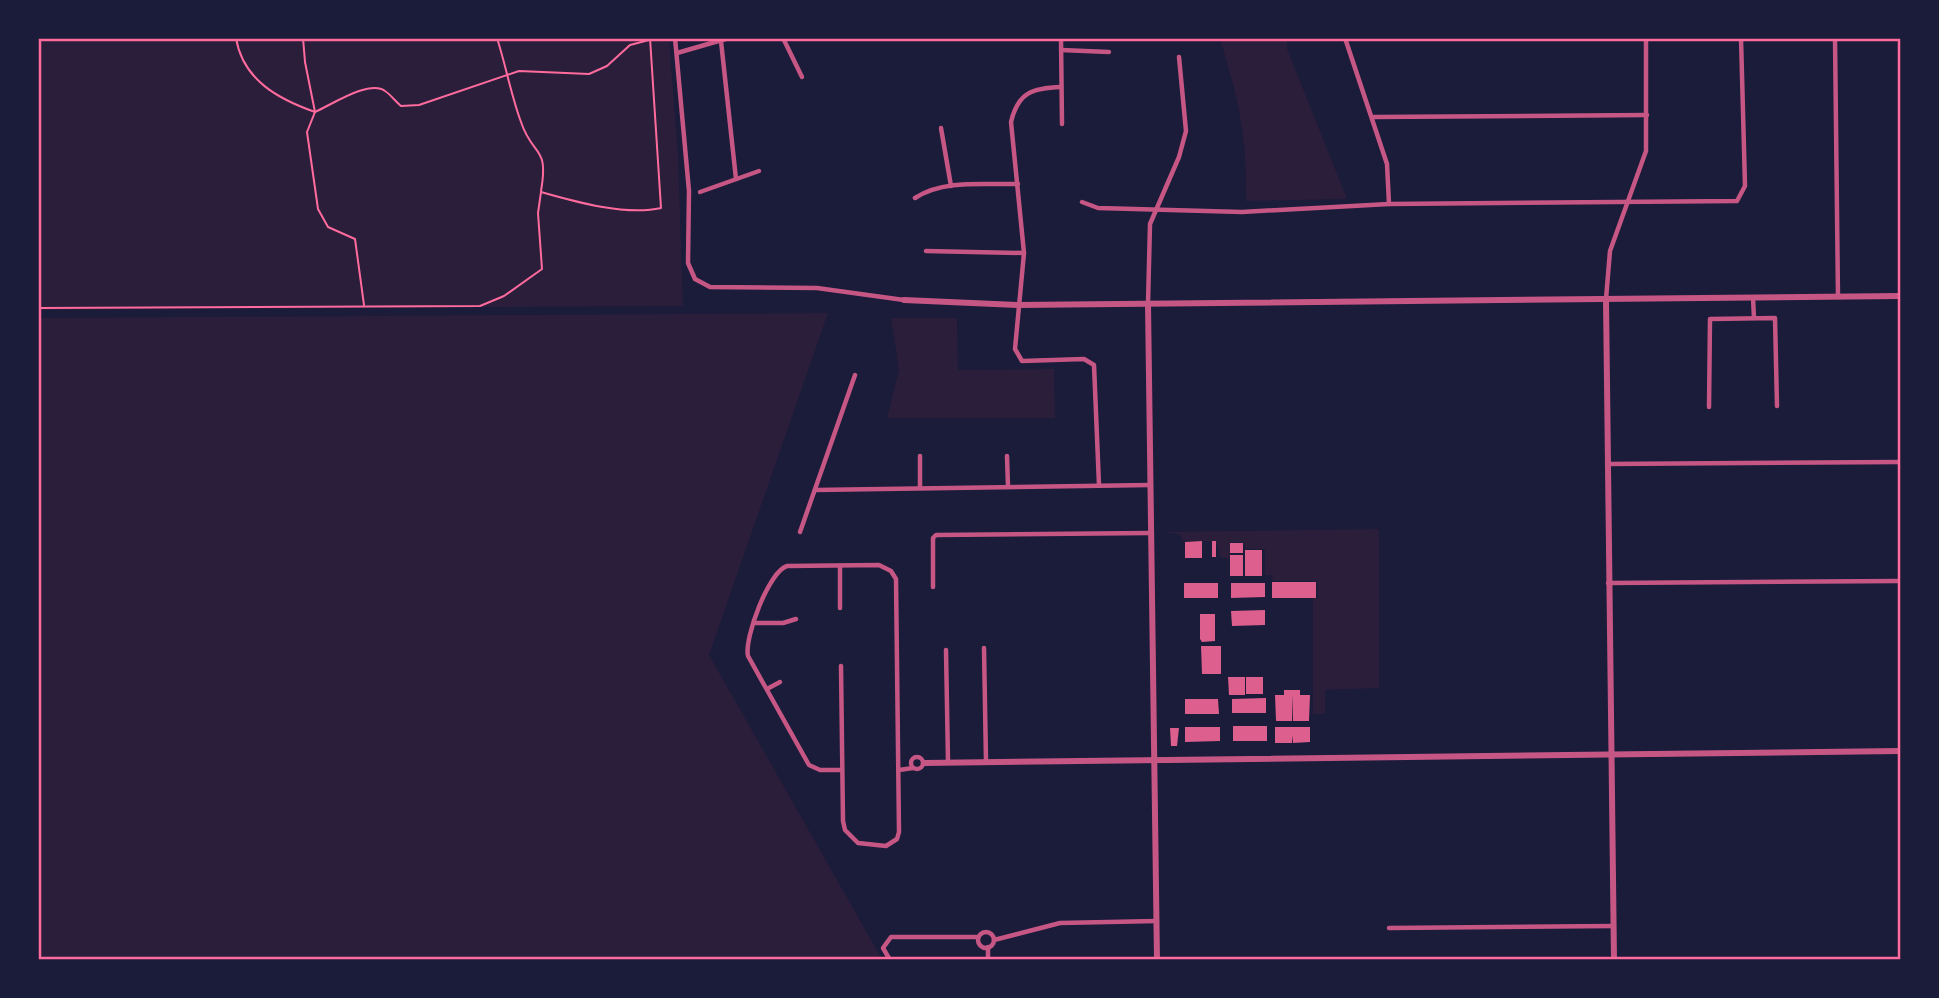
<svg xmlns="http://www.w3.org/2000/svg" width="1939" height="998" font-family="Arial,sans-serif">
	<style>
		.green { fill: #2a1e3b }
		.building { fill: #dd5f8e }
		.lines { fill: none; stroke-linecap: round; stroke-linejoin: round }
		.path { stroke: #ff6b9d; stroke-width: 2 }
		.minor { stroke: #c65784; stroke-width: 4.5 }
		.tertiary { stroke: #c65784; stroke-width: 6 }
		.neatline { fill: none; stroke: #ff6b9d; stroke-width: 2.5 }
	</style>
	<rect width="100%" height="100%" fill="#1b1b3a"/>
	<g class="green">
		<path d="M38 39H669L678 154 683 306 39 310Z"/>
		<path d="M1220 39H1287V49L1347 199 1246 201C1247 136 1239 101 1220 39Z"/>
		<path d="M828 313 709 655 882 959H39V318Z"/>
		<path d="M891 318H957L958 370 1054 369 1055 418H887L899 370Z"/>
		<path d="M1379 529V688L1325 690V714H1313V598H1318L1317 581H1272L1273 575H1265V549H1246L1243 542H1230V559L1220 557 1216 541H1183L1179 534 1162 532Z"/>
	</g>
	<g class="building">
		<path d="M1202 541V558H1185V542Z"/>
		<rect x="1212" y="541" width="4" height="16"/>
		<rect x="1230" y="543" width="13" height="10"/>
		<rect x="1245" y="550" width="17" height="26"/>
		<rect x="1230" y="555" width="13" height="21"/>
		<rect x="1272" y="582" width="44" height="16"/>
		<rect x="1184" y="583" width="34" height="15"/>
		<path d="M1231 583H1265V597L1231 598Z"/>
		<path d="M1265 610V625L1232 626 1231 611Z"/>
		<path d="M1200 614H1215V641L1202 642 1200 639Z"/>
		<path d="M1201 646H1221V674H1202Z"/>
		<path d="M1228 677H1245V695H1229Z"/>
		<rect x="1246" y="677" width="17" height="17"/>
		<path d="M1284 690H1300V695H1310L1309 721H1293V694L1292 721H1276L1275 695H1284Z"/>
		<path d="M1266 698V713H1232V699Z"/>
		<path d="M1185 699H1218L1219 714H1185Z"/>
		<rect x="1233" y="726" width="34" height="15"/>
		<path d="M1185 727H1220V741L1185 742Z"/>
		<path d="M1275 727H1310V742L1293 743V735L1292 743H1275Z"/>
		<path d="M1170 728H1179L1177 746H1171Z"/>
	</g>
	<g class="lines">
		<g class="path">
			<path d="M236 38C243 80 278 99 315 112 331 105 370 79 385 91 391 95 395 101 401 106L419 105 519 71 589 74 607 66 630 45 649 40"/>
			<path d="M303 38 305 62 315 112 307 132 318 209 328 227 355 239 364 305"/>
			<path d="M497 38C506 66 511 95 521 122 533 158 549 144 541 191"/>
			<path d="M38 308 480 306 504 296 542 269 538 213 541 192C576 202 626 216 661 208L650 38"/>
		</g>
		<g class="minor">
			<path d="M675 38 689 191 688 263 695 279 710 287 817 288 904 300"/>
			<path d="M783 38 802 77"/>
			<path d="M1061 38 1062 124"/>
			<path d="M1345 38 1387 164 1389 204"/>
			<path d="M1835 38 1838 297"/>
			<path d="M721 41 736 179"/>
			<path d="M1061 50 1109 52"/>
			<path d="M677 53 729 38"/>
			<path d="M1061 87C1033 88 1018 92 1011 122L1024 253 1015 349 1022 361 1084 359 1094 365 1099 485"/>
			<path d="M1373 117 1647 115"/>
			<path d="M941 128 951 186"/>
			<path d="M700 192 759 171"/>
			<path d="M915 198C944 179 985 185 1018 184"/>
			<path d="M1082 202 1098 208 1242 212 1389 204 1737 201 1745 186 1741 38"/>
			<path d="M926 251 1024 253"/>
			<path d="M1753 298 1754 318"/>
			<path d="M1606 299 1610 251 1646 151V38"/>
			<path d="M1148 304 1150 224 1179 157 1186 131 1179 57"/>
			<path d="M1709 407 1710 319 1775 318 1777 406"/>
			<path d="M920 456V488"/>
			<path d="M1007 456 1008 487"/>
			<path d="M1607 464 1900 462"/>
			<path d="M815 490 1150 485"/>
			<path d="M800 532 855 375"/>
			<path d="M840 566V608"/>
			<path d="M1608 583 1900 581"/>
			<path d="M933 587V538L936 535 1151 533"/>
			<path d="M755 623H783L796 619"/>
			<path d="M984 648 986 762"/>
			<path d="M946 650 948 762"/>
			<path d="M841 666 843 821 845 830 858 843 886 846 897 839 899 832 896 579 891 571 879 565 787 566C769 571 744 638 748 656L809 765 820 770H842"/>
			<path d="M767 689 780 682"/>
			<circle cx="917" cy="763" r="6"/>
			<path d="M899 770 913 768"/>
			<path d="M1389 928 1613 926"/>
			<circle cx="986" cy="940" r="8"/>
			<path d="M994 940 1060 923 1157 921"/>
			<path d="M988 947V960"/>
			<path d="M890 960 883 948 891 937H978"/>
		</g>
		<g class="tertiary">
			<path d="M904 300 1017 305 1900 296"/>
			<path d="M1606 300 1614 960"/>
			<path d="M1148 304 1157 960"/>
			<path d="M924 763 1900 751"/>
		</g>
	</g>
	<rect width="1939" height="998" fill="none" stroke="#1b1b3a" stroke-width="80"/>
	<rect x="40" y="40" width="1859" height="918" class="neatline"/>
</svg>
